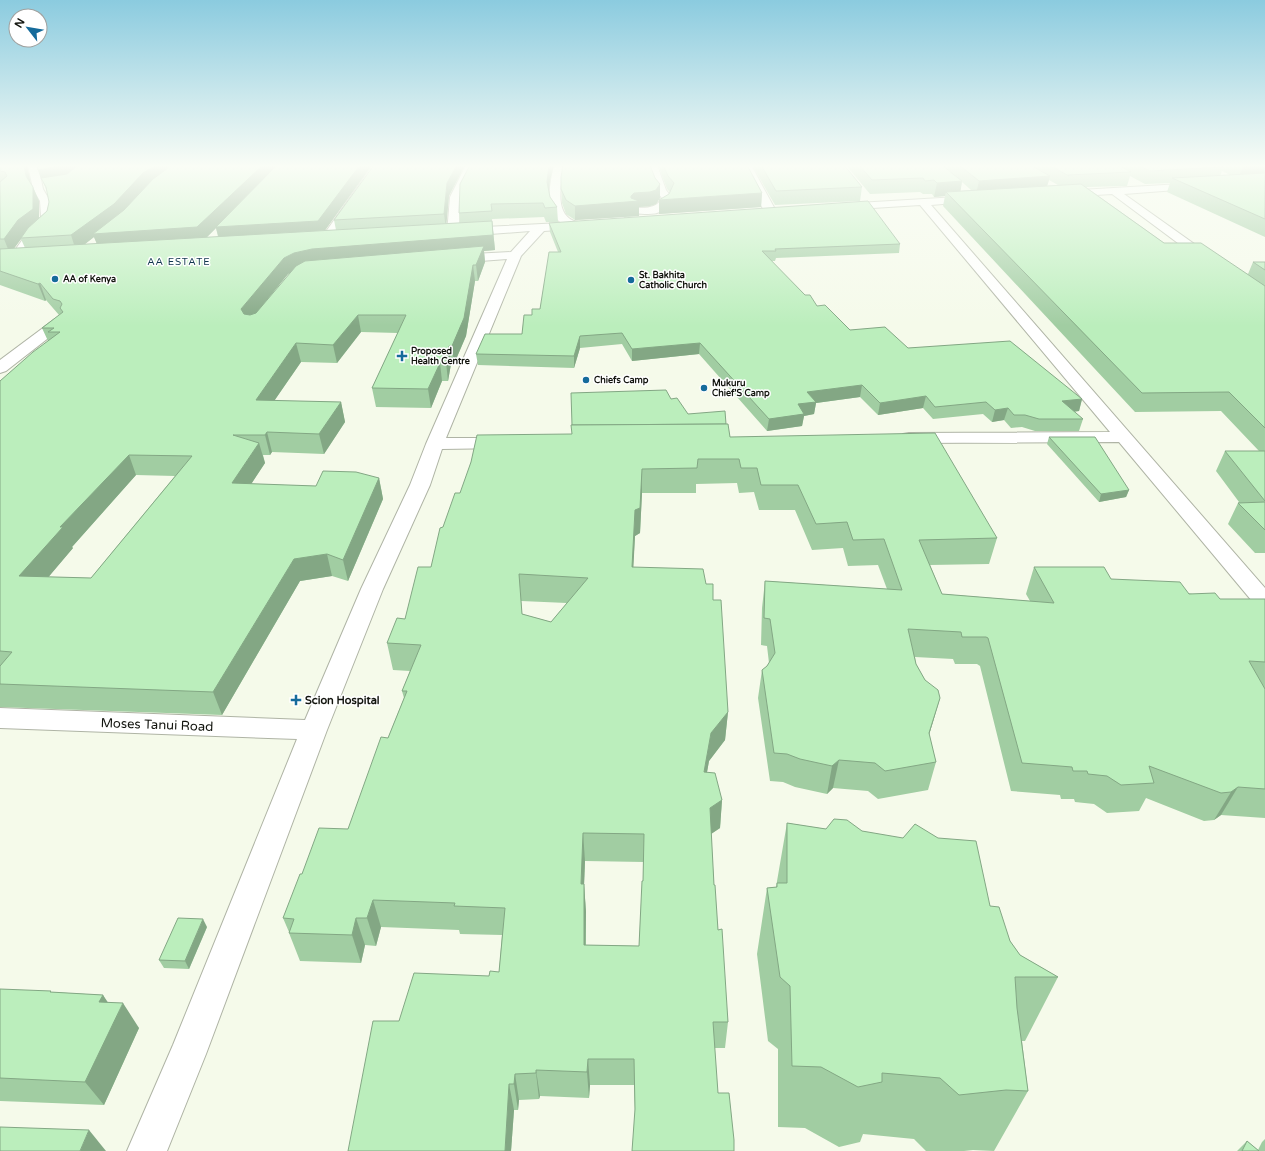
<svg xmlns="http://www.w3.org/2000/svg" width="1265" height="1151" font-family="'Varela Round',sans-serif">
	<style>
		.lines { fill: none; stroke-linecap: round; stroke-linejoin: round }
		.street-casing { stroke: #afb4a5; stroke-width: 2 }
		.street { fill: #fff; fill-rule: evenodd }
		.wall { fill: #a1cda2; fill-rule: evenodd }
		.shaded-wall { fill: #83a784 }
		.building { fill: #bbeebc; stroke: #83a784; fill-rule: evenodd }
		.poi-dot { fill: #156b9b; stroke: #fff; stroke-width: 1.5 }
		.labels { text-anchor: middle; stroke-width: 3; stroke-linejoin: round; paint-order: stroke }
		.far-poi-label { font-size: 9px; font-weight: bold; fill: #12140e; stroke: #fff; text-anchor: start }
		.far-neighbourhood-label { font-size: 10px; letter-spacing: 1px; fill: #0f354d; stroke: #fff }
		.poi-label { font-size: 11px; font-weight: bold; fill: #12140e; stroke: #fff; text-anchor: start }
		.near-street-label { font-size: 13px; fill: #12140e; stroke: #fff }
	</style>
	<rect width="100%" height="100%" fill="#f5faea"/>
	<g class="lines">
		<defs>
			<g id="street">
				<path d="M28 165H38L43 189 50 201 53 217 49 227 33 242 18 263H10L8 260 25 236 40 224 41 217 40 201 33 189Z"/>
				<path d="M373 165H383L330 243H322L320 240Z"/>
				<path d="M466 165H476L460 197 459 231 464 228 561 223C544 209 550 183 554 165H564C562 181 553 213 574 221 576 222 580 222 583 223L585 225 583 227 573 229 544 231 521 256 446 438H505L511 439 514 443 511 447 505 448 442 449 430 485 383 589 327 730 206 1054 167 1151H127L173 1045 297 739 0 728V708L305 720 361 589 410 485 426 444 507 259 454 263 450 262 448 259 450 256 454 255 511 252 530 231 464 236 459 233 457 235H449L447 233 450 197Z"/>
				<path d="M647 165H657L666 190 672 198C661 222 645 211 625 214L624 219C619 221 613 220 609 215 623 198 652 218 662 198L656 191Z"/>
				<path d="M741 165H751L776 211 774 213 770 214 764 211Z"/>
				<path d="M1198 183 1203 186 1202 188 1124 194 1214 258 1216 261 1214 264H1206L1112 194 1063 197 1058 194 1063 191Z"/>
				<path d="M974 196 979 199 978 201 931 205 1265 588V609L1257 607 1119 442 909 443 903 442 900 438 903 434 909 433 1110 432 920 205 841 210 836 207 841 204Z"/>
				<path d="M60 318 65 319 67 322 65 325 6 371 0 373V360L55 319Z"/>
			</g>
		</defs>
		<use href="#street" class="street-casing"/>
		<use href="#street" class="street"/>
	</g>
	<g class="wall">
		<path d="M0 165H27L30 182 33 187 39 201V218L47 211 49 202 48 194 38 170 372 165 325 230H336L334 220 449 196 446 223H460L459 213 470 165H554L550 180 549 190 550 197 557 207 558 222H546L544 217 492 219 495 250 484 251 485 262 478 281H475L466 336 454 364H451L448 381H442L431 408 376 407 372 388 398 333 361 332 337 363 301 362 274 401 341 402 345 422 324 454 272 452 270 455H263L265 463 251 484 316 486 379 478 383 499 348 581 332 576 300 581 222 715 0 707V381L48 341 42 328 59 315 46 300 45 301 0 285ZM216 228 218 237H207ZM94 237 97 244H85ZM21 239 25 248H14ZM291 272 261 307 288 274ZM136 475 175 476 91 578 48 577 73 548 72 547Z"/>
		<path d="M658 165H747L762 193 761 207 659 214V200L669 194 670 192 667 189Z"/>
		<path d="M752 165H844L862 187 860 201 775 205Z"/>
		<path d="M846 165H1265V237L1167 192 1170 183 1145 184 1130 176 1127 186 1086 187 1164 243 1248 274 1253 262H1265V553H1255L1228 524 1238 503 1239 502 1216 471 1225 451H1259L1221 411 1135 412 943 206 945 196 934 197 932 194H923L920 192 870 194ZM1222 171 1230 175 1220 176ZM1049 180 1058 185 1047 186ZM962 182 971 190 960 191Z"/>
		<path d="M561 177 660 198 656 204 650 206 639 207V216L575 220 566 214 562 203Z"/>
		<path d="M549 223 900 244 899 253 776 258 775 261H771L805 295 817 306 850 330 908 348 1082 399 1079 411 1074 412 1083 419 1079 431H1035L1022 427 1011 428 1004 420 992 422 983 414 933 419 923 408 878 415 860 397 816 403 814 414 804 416 802 426 767 431 699 354 632 361 622 344 580 348 574 368 478 365 476 354 522 334 532 315 540 309 558 252 550 232Z"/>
		<path d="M671 399 688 414 726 424 730 437 997 538 989 564 930 565 942 594 1030 601 1026 594 1034 567 1111 579 1220 599H1265V818L1221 815 1214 820 1204 821 1146 798 1139 811 1107 813 1094 804 1075 802 1074 799H1061L1060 795 1011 791 980 666 977 664H955L953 659 915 657 916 664 925 680 940 698 929 735 936 762 928 790 878 799 868 791 833 788 827 794 795 787 783 782 770 781 758 698 762 670 767 666 769 663 767 646 761 645 762 608 765 581 887 589 878 565 848 566 843 548 812 550 795 510H759L754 492 739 493 737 483 696 484V493H642L640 533 635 536 633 567 706 584 713 600 728 712 725 740 709 761 707 772 722 800 720 828 711 834 714 885 718 930 728 1022 725 1048H715L635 1113 634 1085H590L589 1098 540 1096 539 1099 519 1100 518 1110H514L511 1151H348L399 1021 489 976 499 972 502 935 460 934 459 930 381 927 376 946 365 945 361 963 300 961 289 933V932L283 918 302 874 348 829 388 738 404 698 402 691 410 671 393 670 387 643 405 619 431 567 443 527 460 493 572 434ZM521 601 567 603 551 622 522 614ZM585 861 644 862 643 881 639 946 586 945V912L584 884Z"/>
		<path d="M1049 437 1129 490 1126 497 1099 502 1047 444Z"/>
		<path d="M787 823 826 829 862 831 990 906 1010 941 1020 955 1058 977 1025 1041H1022L1028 1091 994 1151 973 1150 964 1151H926L914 1139 863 1134 860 1142 839 1147 805 1128 778 1127V1049L768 1041 757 954 767 888 776 887Z"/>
		<path d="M207 927 189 969 164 968 159 960Z"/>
		<path d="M0 989 103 995 107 1003 139 1028 104 1105 0 1101Z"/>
		<path d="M1265 1139V1151H1237L1247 1141 1258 1150 1262 1142Z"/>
	</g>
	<g class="shaded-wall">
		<path d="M24 165H27L32 189 26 176Z"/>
		<path d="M61 165H84L63 180 41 179 38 170Z"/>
		<path d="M156 165H372L321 236 220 242 216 228 201 243 99 249 94 237 76 251 71 235 143 173Z"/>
		<path d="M457 165H465L449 196 446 229 444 214 447 183Z"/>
		<path d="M549 165H554L550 180 548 196 547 182Z"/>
		<path d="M1265 165V178L1238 179 1243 166Z"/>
		<path d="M1050 176 1046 190 976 194 979 181Z"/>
		<path d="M962 181 960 195 946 192 945 196 934 197 937 183Z"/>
		<path d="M660 184V198L656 204 650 206 639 207V216L575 220V206L631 196 634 193Z"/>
		<path d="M33 187 39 201V223L21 238V239L10 254 4 239Z"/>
		<path d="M762 193 761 207 659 214V200Z"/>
		<path d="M492 221 495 250 484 251 485 262 478 281 476 265 298 269 288 274 246 326 241 309 284 258 294 253 312 249Z"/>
		<path d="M473 265 475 281 466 336 454 364 452 346Z"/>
		<path d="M40 283 46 300 45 301 38 284Z"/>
		<path d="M358 315 361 332 337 363 333 345Z"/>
		<path d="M580 336V348L574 368V356Z"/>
		<path d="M296 343 301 362 261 420 256 400Z"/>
		<path d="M700 343 699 354 632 361V349Z"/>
		<path d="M449 346 451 364 448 381 446 362Z"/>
		<path d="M440 363 442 381 431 408 428 389Z"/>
		<path d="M862 385 860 397 816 403 814 414 804 416 802 426 767 431 769 419 807 392Z"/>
		<path d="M926 396 923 408 878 415 880 403Z"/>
		<path d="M1082 399 1079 411 1058 413 1062 401Z"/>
		<path d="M341 402 345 422 324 454 319 434Z"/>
		<path d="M1008 408 1004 420 992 422 995 410Z"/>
		<path d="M267 432 272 452 270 455 265 435Z"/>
		<path d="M259 443 265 463 238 504 232 483Z"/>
		<path d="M129 455 136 475 72 547 73 548 30 599 19 576 60 527Z"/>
		<path d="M642 469V493L640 533 635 536 632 594V567L635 510Z"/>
		<path d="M379 478 383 499 348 581 343 560Z"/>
		<path d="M1129 490 1126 497 1099 502 1101 494Z"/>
		<path d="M327 554 332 576 300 581 222 715 213 692 294 559Z"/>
		<path d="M940 698 932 725 921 761 929 733Z"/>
		<path d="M728 712 725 740 709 761 702 800 704 772 711 733Z"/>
		<path d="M839 760 833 788 827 794 832 766Z"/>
		<path d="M1238 787 1221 815 1214 820 1231 792Z"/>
		<path d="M722 800 720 828 708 836 710 808Z"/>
		<path d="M583 833 585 861 583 912 581 884Z"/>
		<path d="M584 884 586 912 585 972 584 945Z"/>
		<path d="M373 900 381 927 376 946 367 918Z"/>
		<path d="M356 918 365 945 361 963 352 935Z"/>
		<path d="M203 919 207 927 189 969 185 961Z"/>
		<path d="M103 995 117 1016 123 1003 139 1028 104 1105 85 1082 99 1002Z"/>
		<path d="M588 1059 590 1085 589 1098 587 1072Z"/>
		<path d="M536 1070 540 1096 539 1099 536 1073Z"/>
		<path d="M515 1074 519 1100 518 1110 514 1084Z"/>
		<path d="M509 1084 514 1110 511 1151H505Z"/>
		<path d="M89 1130 106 1151H80Z"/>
	</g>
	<g class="building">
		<path d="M0 165H24L26 176 33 187V209L18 220 4 239H0V182L7 176 5 172 0 171Z"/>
		<path d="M37 165H61L59 166 38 170Z"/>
		<path d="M78 165H156L143 173 114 204 71 235 21 238 28 228 47 211 49 202 46 187 41 178 67 174Z"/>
		<path d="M172 165H263L197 227 93 234 124 210 153 179Z"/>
		<path d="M277 165H360L318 221 216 227Z"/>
		<path d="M374 165H457L447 183 444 214 334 220Z"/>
		<path d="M470 165H549L547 182 550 197 557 207 545 208 543 203 491 204 492 211 459 213 460 184Z"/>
		<path d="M563 165H650L655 178 660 184 656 190 650 192 634 193 631 196V198L639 201 575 206 566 200 561 189V177Z"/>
		<path d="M663 165H747L762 193 659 200 669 194 674 183 668 176Z"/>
		<path d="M761 165H844L862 187 776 191Z"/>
		<path d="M859 165H942L953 174 962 181 937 183 934 180 925 181 923 178 872 180Z"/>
		<path d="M959 165H1030L1050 176 979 181Z"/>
		<path d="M1049 165H1118L1131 172 1068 175 1069 176Z"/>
		<path d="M1138 165H1219L1223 167 1150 171Z"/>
		<path d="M1240 165H1265L1243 166Z"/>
		<path d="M1265 173V219L1172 178Z"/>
		<path d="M1081 184 1164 243H1201L1265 286V428L1229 392 1142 393 946 192Z"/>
		<path d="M868 201 900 244 775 249 776 251H762L805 295H810L817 306 825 305 850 330 885 327 908 348 1010 341 1082 399 1062 401 1083 419H1039L1025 415H1014L1008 408 995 410 986 402 935 407 926 396 880 403 862 385 807 392 816 402 798 404 804 414 769 419 700 343 632 349 622 333 580 336 574 356 476 354 485 334H522L524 315H532V309H540L549 252H561L549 223Z"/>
		<path d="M492 221 493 235 312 249 294 253 284 258 241 309 244 314 250 315 256 313 296 266 305 261 484 246 476 265H473L464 318 452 346H449L446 362 440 363 428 389 372 388 406 315H358L333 345 296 343 256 400 341 402 319 434 267 432 265 435H233L259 443 232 483 316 486 323 471 356 472 379 478 343 560 327 554 294 559 213 692 0 684V666L12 652 0 651V381L33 352 60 332H48L54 328H42L63 312 60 308 62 304 60 301 53 299 40 283 38 284 0 271V249ZM129 455 192 456 91 578 19 576 63 527H60Z"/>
		<path d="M1253 262H1265V270Z"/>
		<path d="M666 390 671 399 677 398 688 414 725 411 726 424 572 425 571 393Z"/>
		<path d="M728 424 730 437 935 433 997 538 919 540 942 594 1054 603 1034 567H1104L1111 579 1180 582 1189 594 1215 593 1220 599H1265V662L1249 661 1265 689V789L1238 787 1231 792 1221 793 1149 766 1154 783 1121 785 1107 776 1088 774 1087 771H1073L1072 767 1022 763 988 638 986 637H962L961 632 908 629 916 664 925 680 938 690 940 698 929 733 936 762 885 771 875 763 839 760 832 766 800 759 787 754 774 753 762 670 767 666 775 653 770 619 764 618 765 581 902 590 884 539 853 540 847 522 816 524 798 485H761L757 468H741L739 459H698L697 468 642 469 640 508 635 510 632 567 703 569 706 584H713V600H721L728 712 711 733 704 772 715 773 722 800 710 808 714 885H715L718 930 722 929 728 1022H713L718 1093H729L734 1140V1151H632L635 1109 634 1059H588L587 1072 536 1070V1073L515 1074 514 1084H509L505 1151H348L373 1021H399L414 973 489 976 490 971 499 972 505 908 454 906 455 903 373 900 367 918H356L352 935 289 933 294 919 283 918 300 874H302L319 828 348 829 381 737 388 738 407 691H402L421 645 387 643 397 618 405 619 418 567H431L440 528 443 527 455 493H460L471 462 477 435 572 434 571 425ZM519 574 588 578 551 622 522 614ZM583 833 644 834 643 881H642L639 946 584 945V884H581Z"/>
		<path d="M1049 437H1095L1129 490 1101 494Z"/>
		<path d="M1225 451H1265V501Z"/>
		<path d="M1265 502V530L1238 503Z"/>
		<path d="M834 819 847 820 862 831 903 838 915 824 938 838 976 841 990 906 999 907 1010 941 1020 955 1058 977H1015L1017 1008 1028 1091 1006 1090 959 1095 940 1078 882 1073V1082L858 1087 821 1067 792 1066 790 986 780 977 767 888 777 887V883H787V823L826 829Z"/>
		<path d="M178 918 203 919 185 961 159 960Z"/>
		<path d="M0 989 51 991 50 992 103 995 99 1002 123 1003 85 1082 0 1078Z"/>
		<path d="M0 1127 89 1130 80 1151H0Z"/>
		<path d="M1247 1141 1259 1151H1242Z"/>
	</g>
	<linearGradient id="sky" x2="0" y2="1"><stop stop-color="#8bcbdf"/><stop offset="0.51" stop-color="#fafdf6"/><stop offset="1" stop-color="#fafdf6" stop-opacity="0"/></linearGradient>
	<rect width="1265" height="326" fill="url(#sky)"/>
	<g class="poi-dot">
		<circle cx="55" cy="279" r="4"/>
		<circle cx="631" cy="280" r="4"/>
		<path d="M400 350h4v4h4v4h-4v4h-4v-4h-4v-4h4z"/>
		<circle cx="586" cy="380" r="4"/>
		<circle cx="704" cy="388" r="4"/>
		<path d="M294 694h4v4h4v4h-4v4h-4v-4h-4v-4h4z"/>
	</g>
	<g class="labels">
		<g class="far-poi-label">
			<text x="639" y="278">St. Bakhita<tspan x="639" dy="10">Catholic Church</tspan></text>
			<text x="63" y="282">AA of Kenya</text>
			<text x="411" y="354">Proposed<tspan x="411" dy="10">Health Centre</tspan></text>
			<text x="594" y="383">Chiefs Camp</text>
			<text x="712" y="386">Mukuru<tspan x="712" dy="10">Chief'S Camp</tspan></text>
		</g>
		<g class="far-neighbourhood-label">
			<text x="179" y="265">AA ESTATE</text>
		</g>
		<g class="poi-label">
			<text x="305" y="704">Scion Hospital</text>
		</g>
		<g class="near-street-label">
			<text transform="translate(157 724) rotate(2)" y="5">Moses Tanui Road</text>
		</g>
	</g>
	<g transform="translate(28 28) rotate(301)"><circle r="19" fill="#ffffff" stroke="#a0a19f"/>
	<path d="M0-3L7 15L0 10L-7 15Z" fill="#156b9b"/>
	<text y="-6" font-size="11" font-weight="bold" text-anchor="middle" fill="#12140e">N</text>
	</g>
</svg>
